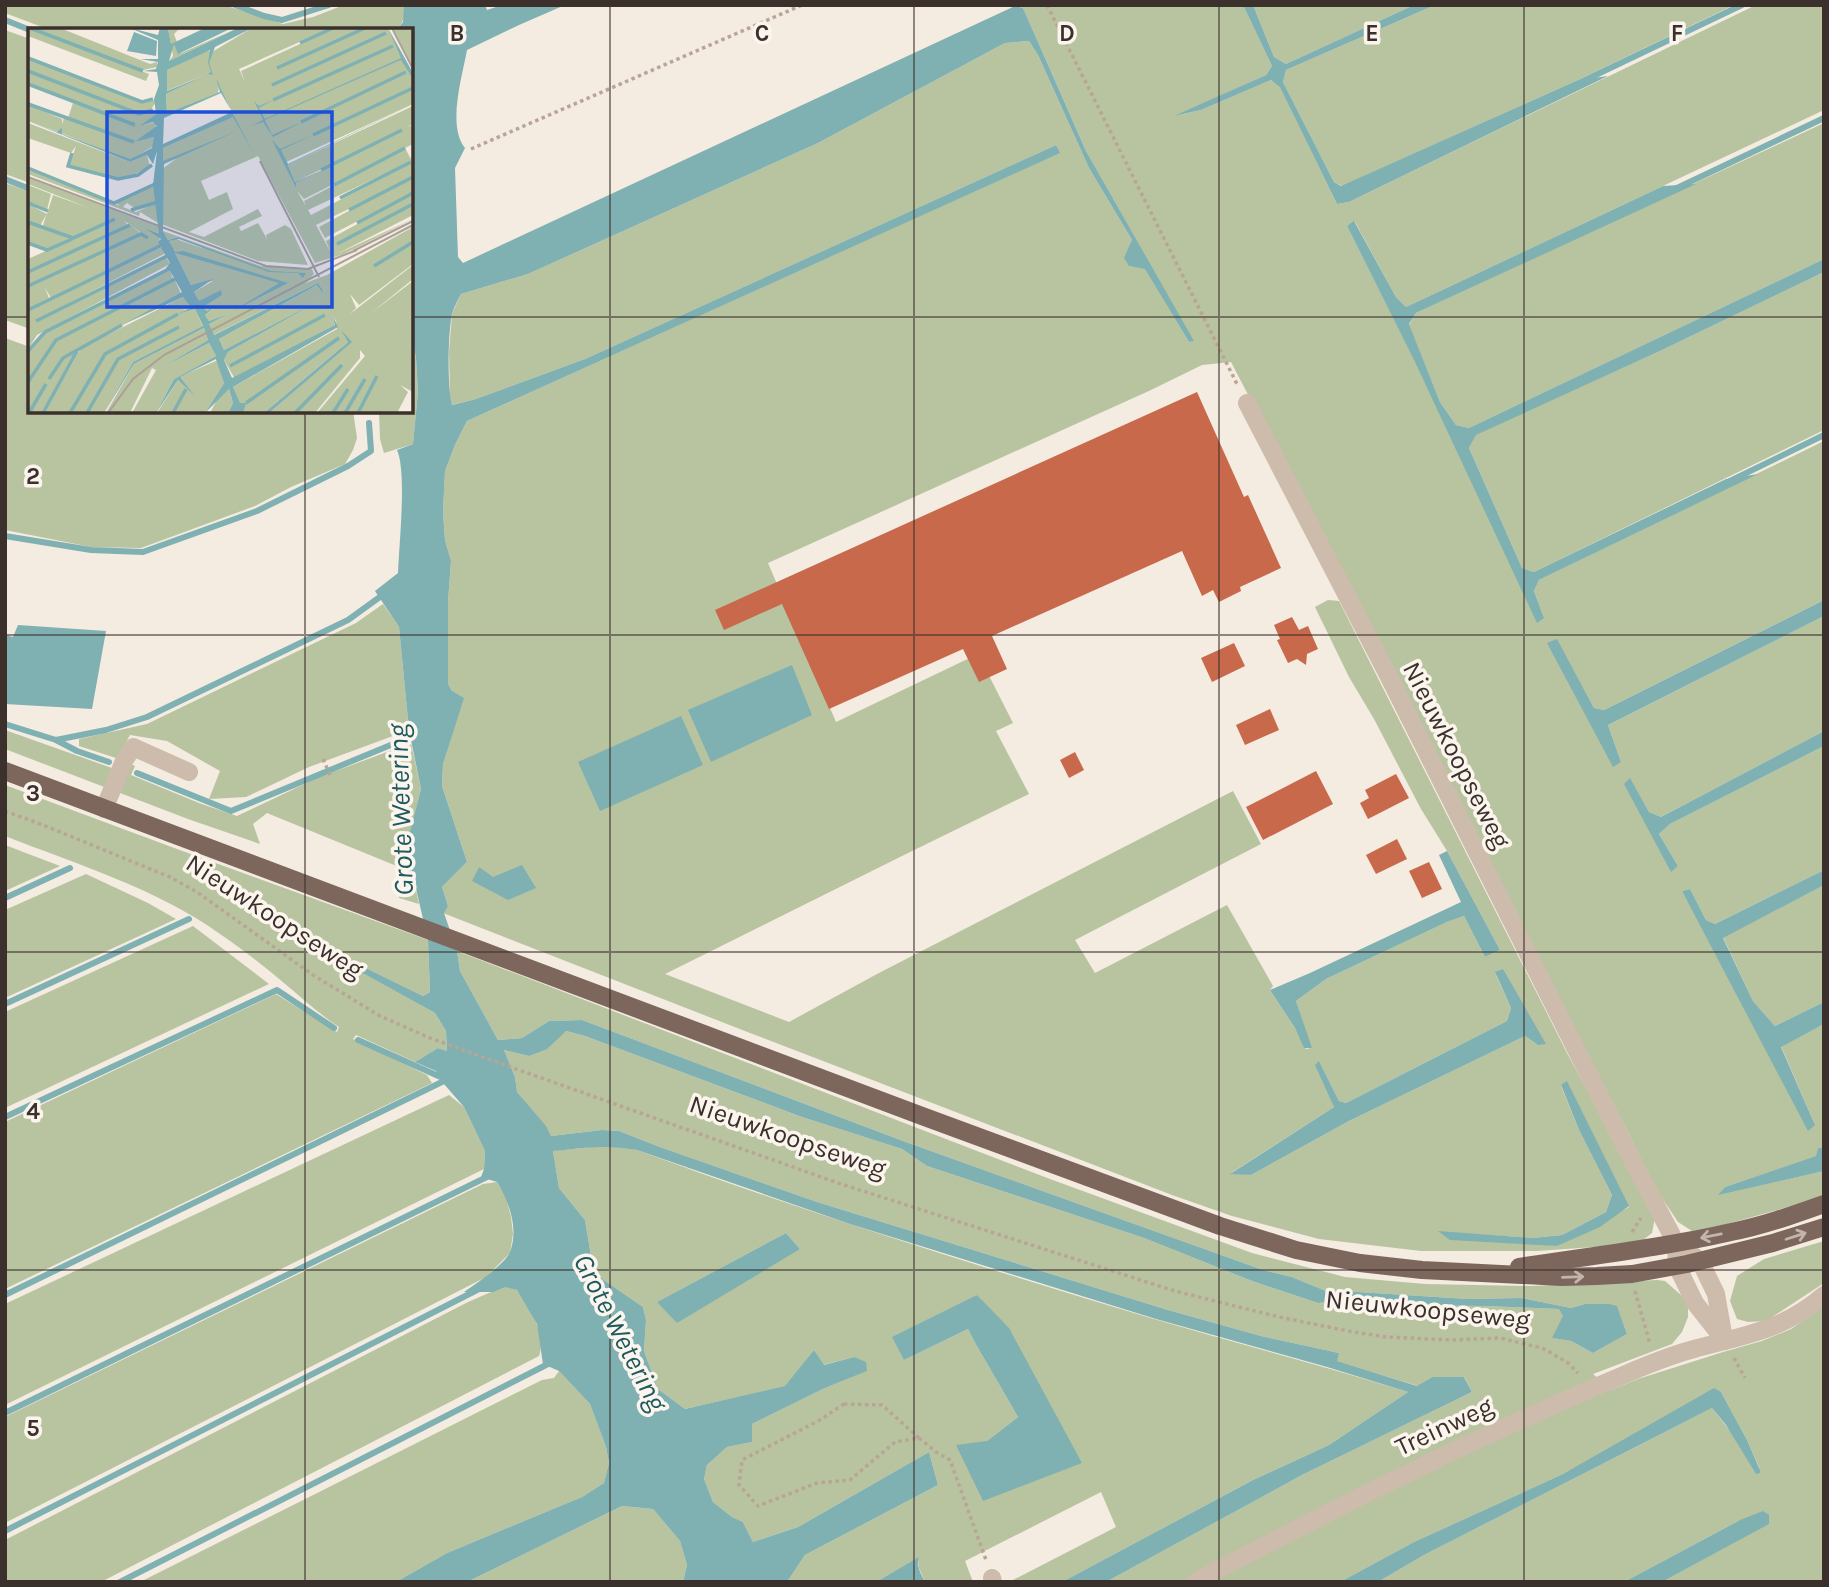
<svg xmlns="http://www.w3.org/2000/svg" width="1829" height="1587" font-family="Karla,sans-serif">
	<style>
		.green { fill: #b8c4a0; fill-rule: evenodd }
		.water { fill: #7fb0b2 }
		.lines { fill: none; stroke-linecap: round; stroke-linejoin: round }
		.stream { stroke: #7fb0b2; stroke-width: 6 }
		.building { fill: #c8694b }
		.path { stroke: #b9a596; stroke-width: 3.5; stroke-dasharray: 3.5 3.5; stroke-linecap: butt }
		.minor { stroke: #cdbbac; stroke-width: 18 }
		.major { stroke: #7d675c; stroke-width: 18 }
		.oneway { stroke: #c2b5ac }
		.grid { fill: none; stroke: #3b302b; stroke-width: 2; stroke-opacity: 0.55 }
		.labels { text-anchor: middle; stroke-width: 7; stroke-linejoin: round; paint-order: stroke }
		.street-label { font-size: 26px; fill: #3b302b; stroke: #fbf5ee }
		.water-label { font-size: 28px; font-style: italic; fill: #1f5a5e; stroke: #fbf5ee }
		.inset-river { fill: none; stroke: #7fb0b2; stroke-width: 3.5 }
		.inset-road { fill: none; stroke: #aaa098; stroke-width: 2 }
		.view { fill: #1d4ed8; fill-opacity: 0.15; stroke: #1d4ed8; stroke-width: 3.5 }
		.inset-edge { fill: none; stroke: #3b302b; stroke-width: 3.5 }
		.grid-label { font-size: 23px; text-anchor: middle; font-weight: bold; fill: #3b302b; stroke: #fbf5ee; stroke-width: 7; stroke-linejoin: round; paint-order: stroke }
	</style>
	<rect width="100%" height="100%" fill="#f4ebe1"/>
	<g class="green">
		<path d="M5 5H224L283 24 313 17 344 5H404C406 15 403 22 397 30H50L5 13Z"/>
		<path d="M1014 5H1243L1272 66 1266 75 1179 115 1201 110 1271 80 1280 86 1337 204 1349 202 1756 5H1824V110L1406 307 1396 297 1355 222 1347 226 1544 618 1534 591 1539 580 1824 441V600L1604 710 1594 708 1557 640 1621 762 1608 725 1824 616V731L1661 817 1649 812 1630 779 1671 871 1678 866 1659 834 1670 824 1824 746V870L1715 924 1706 920 1690 889 1682 891 1815 1125 1781 1046 1824 1024V1148H1818L1817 1156 1725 1187 1720 1194 1824 1171V1197L1727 1224 1692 1231 1678 1222 1658 1192 1427 738 1231 362 1202 365 1151 390 768 563 836 722 978 654 1013 723 996 731 1029 794 904 855 665 974 789 1022 877 974 1233 791 1261 844 1075 940 1095 973 1227 905 1273 986 1270 990 1295 1028 1306 1049 1311 1048 1296 1001 1326 979 1451 920 1464 916 1485 957 1500 950 1447 851 1421 809 1374 719 1349 677 1315 607 1328 600 1339 601 1567 1053 1655 1217 1652 1233 1638 1244 1537 1251H1421L1319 1239 1232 1216 1172 1195 750 1033 443 913 448 906 442 887 467 862 442 786 443 764 451 738 452 691 448 684 447 664 448 602 451 561 445 540 443 512 445 471 455 445 467 421 1059 153 1056 145 585 359 476 399 451 405 450 395 449 352 452 314 461 294 528 274 818 143 1005 43 1029 41 1038 55 1089 168 1132 240 1129 266 1145 268 1189 342 1193 341 1086 151 1023 8ZM1495 973 1538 1045 1525 1036 1349 1121 1251 1175 1231 1173 1334 1107 1319 1061 1339 1101 1346 1103 1507 1021 1511 1008ZM1567 1082 1629 1207 1557 1246 1440 1232 1533 1238 1562 1235 1606 1212 1612 1195 1579 1130 1561 1086Z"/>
		<path d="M1253 5H1414L1286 64 1274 57Z"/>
		<path d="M1435 5H1734L1578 80 1342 186 1334 182 1283 82 1286 70Z"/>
		<path d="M5 30 30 39V183L5 174Z"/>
		<path d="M1824 123V259L1469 428 1456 425 1440 402 1409 325 1416 313Z"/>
		<path d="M5 183 30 192V329L5 320Z"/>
		<path d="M1824 272V430L1534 572 1522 568 1469 448 1476 434 1660 351Z"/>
		<path d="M411 331 416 358 418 391 413 444 384 453 380 439 379 411H411Z"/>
		<path d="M5 338 30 347V411H353L357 438 353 450 345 464 291 487 255 506 141 548 91 547 5 530Z"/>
		<path d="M383 604 399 627 409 730 309 767 246 797 209 799 220 771 167 741 130 735 117 758 135 766 131 775 199 803 237 816 317 778 411 743 421 789 406 846 419 904 399 898 404 869 267 813 253 824 260 844 188 819 5 749V730L112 768 116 758 79 746V739L147 724 356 623Z"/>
		<path d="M5 785 177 849 428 940 430 992 423 996 329 950 324 951 435 1013 446 1031 447 1051 438 1048 415 1062 356 1035 353 1039 427 1075 432 1083 5 1289V1122L276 994 337 1032 339 1027C319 1014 302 998 284 983 264 966 242 949 220 934 158 889 76 864 5 836Z"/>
		<path d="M5 845 60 866 5 891Z"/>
		<path d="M86 874 148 903 176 919 5 998V910Z"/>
		<path d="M1824 885V1002L1775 1026 1753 1001 1723 937Z"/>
		<path d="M193 926 269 984 5 1108V1012Z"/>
		<path d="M457 951 1050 1179 1252 1253 1345 1277 1425 1284 1532 1286 1657 1280 1665 1281 1681 1295 1688 1304V1317L1682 1332 1672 1344 1593 1374 1611 1390 1638 1379 1723 1352 1762 1341 1791 1329 1824 1306V1582H1662L1768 1524 1740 1520 1624 1582H1378L1424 1555 1712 1408 1760 1469 1747 1440 1721 1392 1563 1474 1414 1542 1340 1582H1106L1302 1475 1472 1392 1465 1378 1464 1377 1418 1386 1336 1361 1339 1353 1261 1336 1168 1310 817 1202 660 1147 619 1131 602 1130 551 1136 517 1092 515 1077 504 1050 529 1056 566 1031 585 1036 802 1117 902 1149 927 1166 1144 1238 1252 1281 1318 1303 1355 1299 1385 1305 1486 1306 1559 1309 1564 1316 1553 1338 1571 1341 1593 1353 1627 1334 1617 1307 1585 1304 1571 1308 1521 1298 1468 1299 1358 1292 1326 1291 1292 1277 1263 1270 903 1141 582 1020 549 1021 522 1038 498 1040 460 971Z"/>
		<path d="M449 1095 464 1107 485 1151 484 1169 5 1405V1304Z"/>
		<path d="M602 1146H617L637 1150C807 1213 981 1267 1154 1319 1239 1344 1324 1366 1408 1392L1329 1445 1253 1480 1062 1582H1009L1116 1527 1101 1492 965 1561 973 1582H925L919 1568 918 1558 876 1582H787L805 1555 938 1485 929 1452 798 1527 753 1542 743 1522 732 1517 713 1502 704 1479 707 1465 727 1447 752 1442V1424L825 1388 866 1371 854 1357 823 1365 814 1350 786 1386 685 1409 658 1389 644 1351 646 1320 643 1307 598 1276 592 1262 585 1220 559 1188 553 1151ZM786 1233 800 1249 657 1303V1302ZM977 1295 1082 1463 987 1441 1018 1417 974 1341 968 1329 904 1360Z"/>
		<path d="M497 1182 506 1197 511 1217 513 1234 510 1253 486 1277 5 1523V1417L483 1184Z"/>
		<path d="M1824 1241V1283L1766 1321 1748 1322 1737 1319 1730 1301 1737 1276 1764 1259Z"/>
		<path d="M505 1286 517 1290C529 1308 547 1333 539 1356L101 1582H5V1540L468 1302Z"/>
		<path d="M559 1371 590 1404 606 1447 609 1463 604 1483 582 1497 447 1553 396 1582H140L542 1380 554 1378Z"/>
		<path d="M622 1506 653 1509 680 1541 687 1565 683 1582H467Z"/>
	</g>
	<g class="water">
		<path d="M404 5H485L487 10 502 5H565L519 25 467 50C462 78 447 125 465 148L455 168 458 257 463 263 1015 6 1023 8 1086 151 1194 341 1189 342 1145 269 1129 266 1124 258 1132 240 1089 168 1038 55 1029 41 1005 43 818 143 528 274 461 294C458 300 454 307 452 314 448 332 447 387 452 405L476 399 585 359 1056 145 1060 153 467 421 455 445 445 471 443 512 445 540 451 561 448 602V684L452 691 464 698 443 764 442 786 467 862 442 887 448 906 444 913 457 951 460 971 498 1040 522 1038 549 1021 582 1020 903 1141 1263 1270 1292 1277 1326 1291 1358 1292 1468 1299 1521 1298 1571 1308 1585 1304H1609L1617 1306 1627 1334 1593 1353 1571 1341 1552 1338 1563 1316 1559 1309 1486 1306 1385 1305 1355 1299 1318 1303 1252 1281 1144 1238 927 1166 902 1149 802 1117 585 1036 566 1031 547 1049 529 1056 504 1050 515 1077 517 1092 546 1126 551 1136 602 1130 619 1131 660 1147 817 1202 1168 1310 1261 1336 1339 1353 1337 1361 1417 1386 1433 1377H1464L1472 1392 1302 1475 1106 1582H1062L1253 1480 1329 1445 1408 1392 1327 1367 1156 1319 850 1224 637 1150C607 1144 583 1148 553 1151L559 1188 585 1220 592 1262 598 1276 643 1307 646 1320 644 1351 658 1389 685 1409 785 1386 814 1350 824 1365 854 1357 866 1362 867 1371 825 1388 752 1424V1442L727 1447 707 1465 704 1479 713 1502 732 1517 743 1522 753 1542 798 1527 929 1452 938 1485 805 1555 787 1582H683L687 1565 680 1541 653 1509 622 1506 467 1582H396L447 1553 582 1497 604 1483 609 1463 606 1447 590 1404 559 1371 543 1364 537 1324 517 1290 505 1287 493 1292H464C476 1284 505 1264 510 1252 519 1229 509 1201 497 1182L481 1177 484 1169 485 1151 464 1107 444 1084 436 1071 415 1062 438 1048 447 1051 446 1031 435 1013 323 951 329 950 423 996 430 992 428 940 406 846 421 789 409 730 399 627 375 591 398 573C399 545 407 472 397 450L413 444 418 391 416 358 411 331V30H397L403 22Z"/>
		<path d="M1243 5H1253L1274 57 1286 64 1414 5H1435L1286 70 1283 82 1334 182 1341 186 1578 80 1608 76 1349 202 1337 204 1280 87 1271 80 1201 110 1174 116 1266 75 1272 66Z"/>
		<path d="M1696 184 1416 313 1409 324 1440 402 1456 425 1469 428 1824 259V272L1660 351 1476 435 1469 448 1522 568 1534 572 1726 479 1758 474 1539 580 1534 591 1544 618 1537 623 1415 362 1347 226 1354 221 1396 297 1406 307 1663 186Z"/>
		<path d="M1824 600V616L1608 725 1621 762 1613 767 1547 643 1557 639 1594 708 1604 710Z"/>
		<path d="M18 625 106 631 92 709 5 704V635L13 637Z"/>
		<path d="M792 665 812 715 711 762 688 710Z"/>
		<path d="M681 716 703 765 600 811 578 762Z"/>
		<path d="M1824 731V746L1670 824 1659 834 1678 866 1671 872 1624 784 1630 778 1649 812 1661 817Z"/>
		<path d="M1447 851 1500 950 1485 957 1464 916 1449 921 1326 979 1296 1001 1312 1048H1304L1295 1028 1270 990 1310 973 1461 902 1439 855Z"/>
		<path d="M522 865 536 888 508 900 472 881 479 867 493 877Z"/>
		<path d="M1824 870V885L1723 938 1753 1001 1775 1026 1824 1002V1024L1781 1047 1815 1125 1808 1131 1682 891 1690 889 1706 920 1715 924Z"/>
		<path d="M1503 969 1546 1044 1538 1045 1525 1036 1349 1121 1251 1175 1230 1174 1334 1107 1315 1065 1319 1061 1339 1101 1346 1103 1507 1021 1511 1008 1495 972Z"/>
		<path d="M1567 1081 1629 1206 1600 1227 1557 1246 1450 1240 1438 1231 1533 1238 1562 1235 1606 1212 1612 1195 1579 1130 1561 1085Z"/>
		<path d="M1818 1148H1824V1171L1718 1195 1725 1187 1816 1156Z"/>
		<path d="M786 1233 800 1249 677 1323 657 1302Z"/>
		<path d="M977 1295 1009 1328 1082 1463 983 1501 956 1445 987 1441 1018 1417 974 1341 968 1329 904 1360 892 1337Z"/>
		<path d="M1714 1388 1721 1392 1747 1440 1760 1470V1473L1756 1474 1726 1425 1712 1408 1424 1555 1378 1582H1340L1414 1542 1563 1474Z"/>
		<path d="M1763 1511 1769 1515V1524L1662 1582H1624L1740 1520Z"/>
		<path d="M919 1557C916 1566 921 1574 925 1582H876Z"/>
	</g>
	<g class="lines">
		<g class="stream">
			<path d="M235 5 264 16 282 20 329 5"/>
			<path d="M5 20 30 30"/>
			<path d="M1581 82 1742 5"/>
			<path d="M5 179 30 189"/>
			<path d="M1677 188 1824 118"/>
			<path d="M1730 481 1824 435"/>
			<path d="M5 536 91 550 143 552 257 511 348 466 371 451 369 423"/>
			<path d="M5 724 56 740 106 730 147 717 348 620 384 594"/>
			<path d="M56 740 77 751 109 762"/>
			<path d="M137 773 231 811 410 737 415 731"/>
			<path d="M5 898 70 868"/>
			<path d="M5 1004 189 919"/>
			<path d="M358 1040 445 1079"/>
			<path d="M5 1117 277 990 334 1028"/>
			<path d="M5 1295 446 1080H451"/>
			<path d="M5 1413 491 1175"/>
			<path d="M5 1531 481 1288"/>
			<path d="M120 1582 552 1362"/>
		</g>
	</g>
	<g class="building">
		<path d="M1197 392 1244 497 1248 495 1281 568 1240 587 1241 591 1219 602 1213 590 1202 596 1182 551 992 636 1007 669 979 682 963 649 829 709 782 604 724 630 715 610Z"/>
		<path d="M1292 617 1299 630 1308 626 1318 649 1307 654 1306 665 1297 659 1288 663 1277 640 1280 639 1274 625Z"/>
		<path d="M1234 643 1245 666 1212 682 1201 658Z"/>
		<path d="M1270 709 1279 730 1245 745 1236 725Z"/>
		<path d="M1075 752 1084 770 1069 778 1060 760Z"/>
		<path d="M1316 771 1333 804 1263 840 1246 807Z"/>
		<path d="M1396 774 1409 798 1368 819 1360 803 1369 798 1365 790Z"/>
		<path d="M1397 839 1407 859 1376 874 1366 855Z"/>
		<path d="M1429 862 1442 889 1422 898 1409 871Z"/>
	</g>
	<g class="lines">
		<g class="path">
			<path d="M996 5H997"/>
			<path d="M1047 5 1238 386"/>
			<path d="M471 149 802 5"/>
			<path d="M323 759 330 775"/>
			<path d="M5 811 43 825 170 877 197 892 313 975 380 1016 430 1038 533 1075 841 1184 1175 1291 1279 1317 1348 1331 1386 1337 1452 1340 1500 1338 1542 1348 1567 1362 1578 1373"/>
			<path d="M1632 1232 1641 1218"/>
			<path d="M1635 1291 1650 1344"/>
			<path d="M1734 1358 1745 1378"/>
			<path d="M844 1404 882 1405 919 1438 895 1442 850 1480 817 1483 758 1506 739 1485 742 1460 820 1420Z"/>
			<path d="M919 1438 936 1452 950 1460 986 1560"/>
		</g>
		<g class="minor">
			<path d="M1247 403 1388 675 1621 1139 1676 1243 1677 1266 1695 1303 1725 1341"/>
			<path d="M104 809 124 761 133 747 189 772"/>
			<path d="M1676 1243 1700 1261 1716 1294 1724 1339"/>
			<path d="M992 1578 993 1582"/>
			<path d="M1195 1582C1334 1508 1474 1438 1619 1377 1644 1366 1668 1356 1694 1349 1745 1335 1782 1331 1824 1295"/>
		</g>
		<g class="major">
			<path d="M5 771 922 1116 1220 1226 1296 1250 1360 1263 1422 1270 1562 1277 1597 1276 1632 1274 1687 1264 1773 1243 1824 1227"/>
			<path d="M1519 1267C1589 1256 1661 1248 1731 1232 1762 1226 1793 1215 1824 1204"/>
		</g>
	</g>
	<defs><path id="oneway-shaft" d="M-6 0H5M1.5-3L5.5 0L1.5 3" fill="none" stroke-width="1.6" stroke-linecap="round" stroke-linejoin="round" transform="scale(1.75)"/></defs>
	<g class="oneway">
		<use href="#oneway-shaft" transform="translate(1711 1236) rotate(169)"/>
		<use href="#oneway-shaft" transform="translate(1796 1236) rotate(-18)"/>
		<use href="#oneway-shaft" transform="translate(1573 1277) rotate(-2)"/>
	</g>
	<path class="grid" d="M305 5V30M610 5V1582M914 5V1582M1219 5V1582M1524 5V1582M5 317H30M411 317H1824M305 411V1582M5 635H1824M5 952H1824M5 1270H1824"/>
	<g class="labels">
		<g class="street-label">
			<text transform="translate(1457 755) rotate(63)" y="9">Nieuwkoopseweg</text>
			<text transform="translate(275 916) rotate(33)" y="9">Nieuwkoopseweg</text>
			<text transform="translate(788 1136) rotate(19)" y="9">Nieuwkoopseweg</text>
			<text transform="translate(1428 1309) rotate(6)" y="9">Nieuwkoopseweg</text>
			<text transform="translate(1444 1426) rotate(-25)" y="9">Treinweg</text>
		</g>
		<g class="water-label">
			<text transform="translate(400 810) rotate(-92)" y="10">Grote Wetering</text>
			<text transform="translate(621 1332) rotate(63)" y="10">Grote Wetering</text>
		</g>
	</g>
	<g transform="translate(28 28)">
		<rect width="385" height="385" fill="#f4ebe1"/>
		<path d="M0 0 121 46 118 53 0 8ZM5 0H32L122 36 129 34V39L115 42ZM140 0H152L146 6 153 25 210 0 141 33 145 28ZM224 0H303L211 41 217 54 213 43 307 0H360L374 30 252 85 375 31 385 51V76L256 135 268 160V155L375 102 267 154 260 137 385 78V96L379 99 385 97V116L276 171 269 163 278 178 276 173 377 120 384 133 280 182 283 187 385 134V164L297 210 291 199 363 160 288 197 302 223 298 213 385 166V187L307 227 385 191 316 226 287 235 230 128 173 153 181 172 199 164 205 181 161 204 176 209 230 181 234 188 211 199 213 203 230 195 239 211 238 207 257 197 263 201 243 158 280 237 230 233 133 196V142L150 129 134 134 135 120 206 88 191 57 190 65 139 85 138 66 177 47 138 63 139 42 179 22 184 24ZM365 0H385V39ZM0 31 114 74 129 72 122 83 128 86 115 97 128 94V101L107 113 126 109V118L101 132 33 105 34 99 30 104 0 93V77L34 91V96L36 90 83 107 40 90 45 75 108 97 0 56V44L109 85 0 42ZM0 95 102 134 119 127 122 139 96 151 64 146 41 138 48 118 43 125 0 110ZM0 141 92 178 88 175 126 158 129 174 109 182 99 175 95 179 108 184 129 175 130 195 112 184 111 188 0 146ZM0 150 131 199 132 217 25 269 134 219 138 225 8 292 138 229 142 236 9 307 0 321V283L23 270 17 260 21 270 0 281V259L113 206 117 208 103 197 112 205 0 257V245L103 197 96 193 100 197 0 243V231L89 191 45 209 15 198 18 187 12 198 0 194V176L19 186 25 167 61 180 0 156ZM0 157 23 166 19 182 0 175ZM0 195 12 199 42 210 20 221 0 214ZM385 199V236L331 277 322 266 328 280 322 286 385 237V251L342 286 385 253V364L372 357 380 364 369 385H289L337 328 332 322V330L287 385H241L323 314 321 313 236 385H215L205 359 309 301 308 293 303 285 307 297 207 351 196 332 200 324 296 270 196 322 191 311 289 257 294 261 290 255 185 307 181 296 202 285 181 293 177 287 192 276 179 283 175 279 193 263 171 274 166 264 185 253 163 257 147 225 243 250 146 224 141 213 148 211 177 221 150 209 140 212 135 203 233 238 284 241 286 246 277 255 299 247ZM142 242 145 251 27 312 0 353V324L12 307ZM147 252 153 266 38 327 50 325 14 385H1L19 355 0 384V356L28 312ZM155 269 163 276 153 285 167 281 175 299 105 334 76 385H43L77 327 92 317 76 326 41 385H16L53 320ZM176 300 180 312 131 341 181 315 188 328 146 351 128 385H104L128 342 124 340 102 385H78L106 336ZM190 332 196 355 177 385H129L150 352 169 371 151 349ZM201 361 205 375 200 385H182L191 368Z" fill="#b8c4a0"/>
		<path d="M102 0 130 7 132 0H140L143 16 177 0H204L150 26 146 16 141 33 210 0H224L187 19 181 35 185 47 180 46 183 44 180 35 182 22 139 42V63L178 47 138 66 139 85 192 64 188 50 203 82 193 65 136 90 135 116 204 84 226 126 205 89 135 120V133L209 103 136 136 135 203 140 212 150 209 242 243 278 245 275 250 270 245 241 244 151 211 141 213 147 224 155 223 260 255 205 283 251 255 147 225 163 257 185 251 166 264 171 273 193 262 194 267 175 279 179 283 192 275 177 287 181 293 202 285 181 296 186 307 290 255 294 261 295 265 289 257 191 311 196 322 296 270 200 324 196 332 204 350 307 297 303 284 310 299 205 359 212 375H218L215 385H200L205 375 201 361 177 385 196 355 188 331 152 349 169 371 150 352 128 385 146 351 188 328 181 315 131 341 180 312 176 300 106 336 76 385 105 334 175 298 167 281 150 286 163 279 155 269 94 297 154 264 142 243H136L142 235 130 214 133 211 118 201 131 206 125 157 129 123 125 136 119 127 102 134 0 93 29 104 34 99V106L102 131 124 120 126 109 106 114 129 98 125 94 112 98 128 86 126 71 131 57 129 44 115 43 128 41 130 34 112 31H130V12ZM360 0 385 45V51L373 32 237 92 244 107 276 93 245 109 235 94 223 98 235 92 226 73 231 78 245 72 231 80 237 91 373 30ZM106 4 129 13 128 28 99 23ZM385 76 260 137 267 154 295 142 268 155V160L244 112 252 121 287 106 253 122 260 136ZM313 302 324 314 241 385H236L320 314Z" fill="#7fb0b2"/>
		<path class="inset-river" d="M2 0 115 43M272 15 305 0M0 30 114 74 125 71M249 40 337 0M0 43 111 86 125 82M0 56 107 97M244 57 358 5M245 72 365 18M0 76 106 114M273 94 378 44M285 107 385 60M44 125 40 138 90 151 110 147 124 137M0 140 86 175 127 156M293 142 374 102M306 157 377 120M312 170 383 134M0 175 20 183M103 182 130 174M321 182 385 149M0 194 45 210 87 191M329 195 385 165M0 215 19 222 44 211M309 216 385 176M346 238 385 214M0 244 102 197M0 258 113 206 120 210M0 282 134 217M8 293 139 228M0 323 17 304 139 242M202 338 297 287M21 351 35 330 94 297M0 354 28 312 147 251M218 375 311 310M1 385 18 356M15 385 49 323M42 385 77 326 150 286M59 385 90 331 151 299M145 385 158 361M267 385 314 337M305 385 320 361M317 385 337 351M330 385 349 348"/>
		<path class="inset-road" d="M364 0 385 41M232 133 291 249M0 149 238 238 280 241 329 222M325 223 385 193M80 385 105 351 136 327 385 197"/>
		<path class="view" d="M79 84H304V279H79Z"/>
		<rect width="385" height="385" class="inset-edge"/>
	</g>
	<g class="grid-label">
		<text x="457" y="41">B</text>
		<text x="762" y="41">C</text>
		<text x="1067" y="41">D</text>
		<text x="1372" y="41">E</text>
		<text x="1677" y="41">F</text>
		<text x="33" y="484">2</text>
		<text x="33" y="801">3</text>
		<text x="33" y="1119">4</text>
		<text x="33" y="1436">5</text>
	</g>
	<rect width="1829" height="1587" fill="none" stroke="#3b302b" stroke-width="14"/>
</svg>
